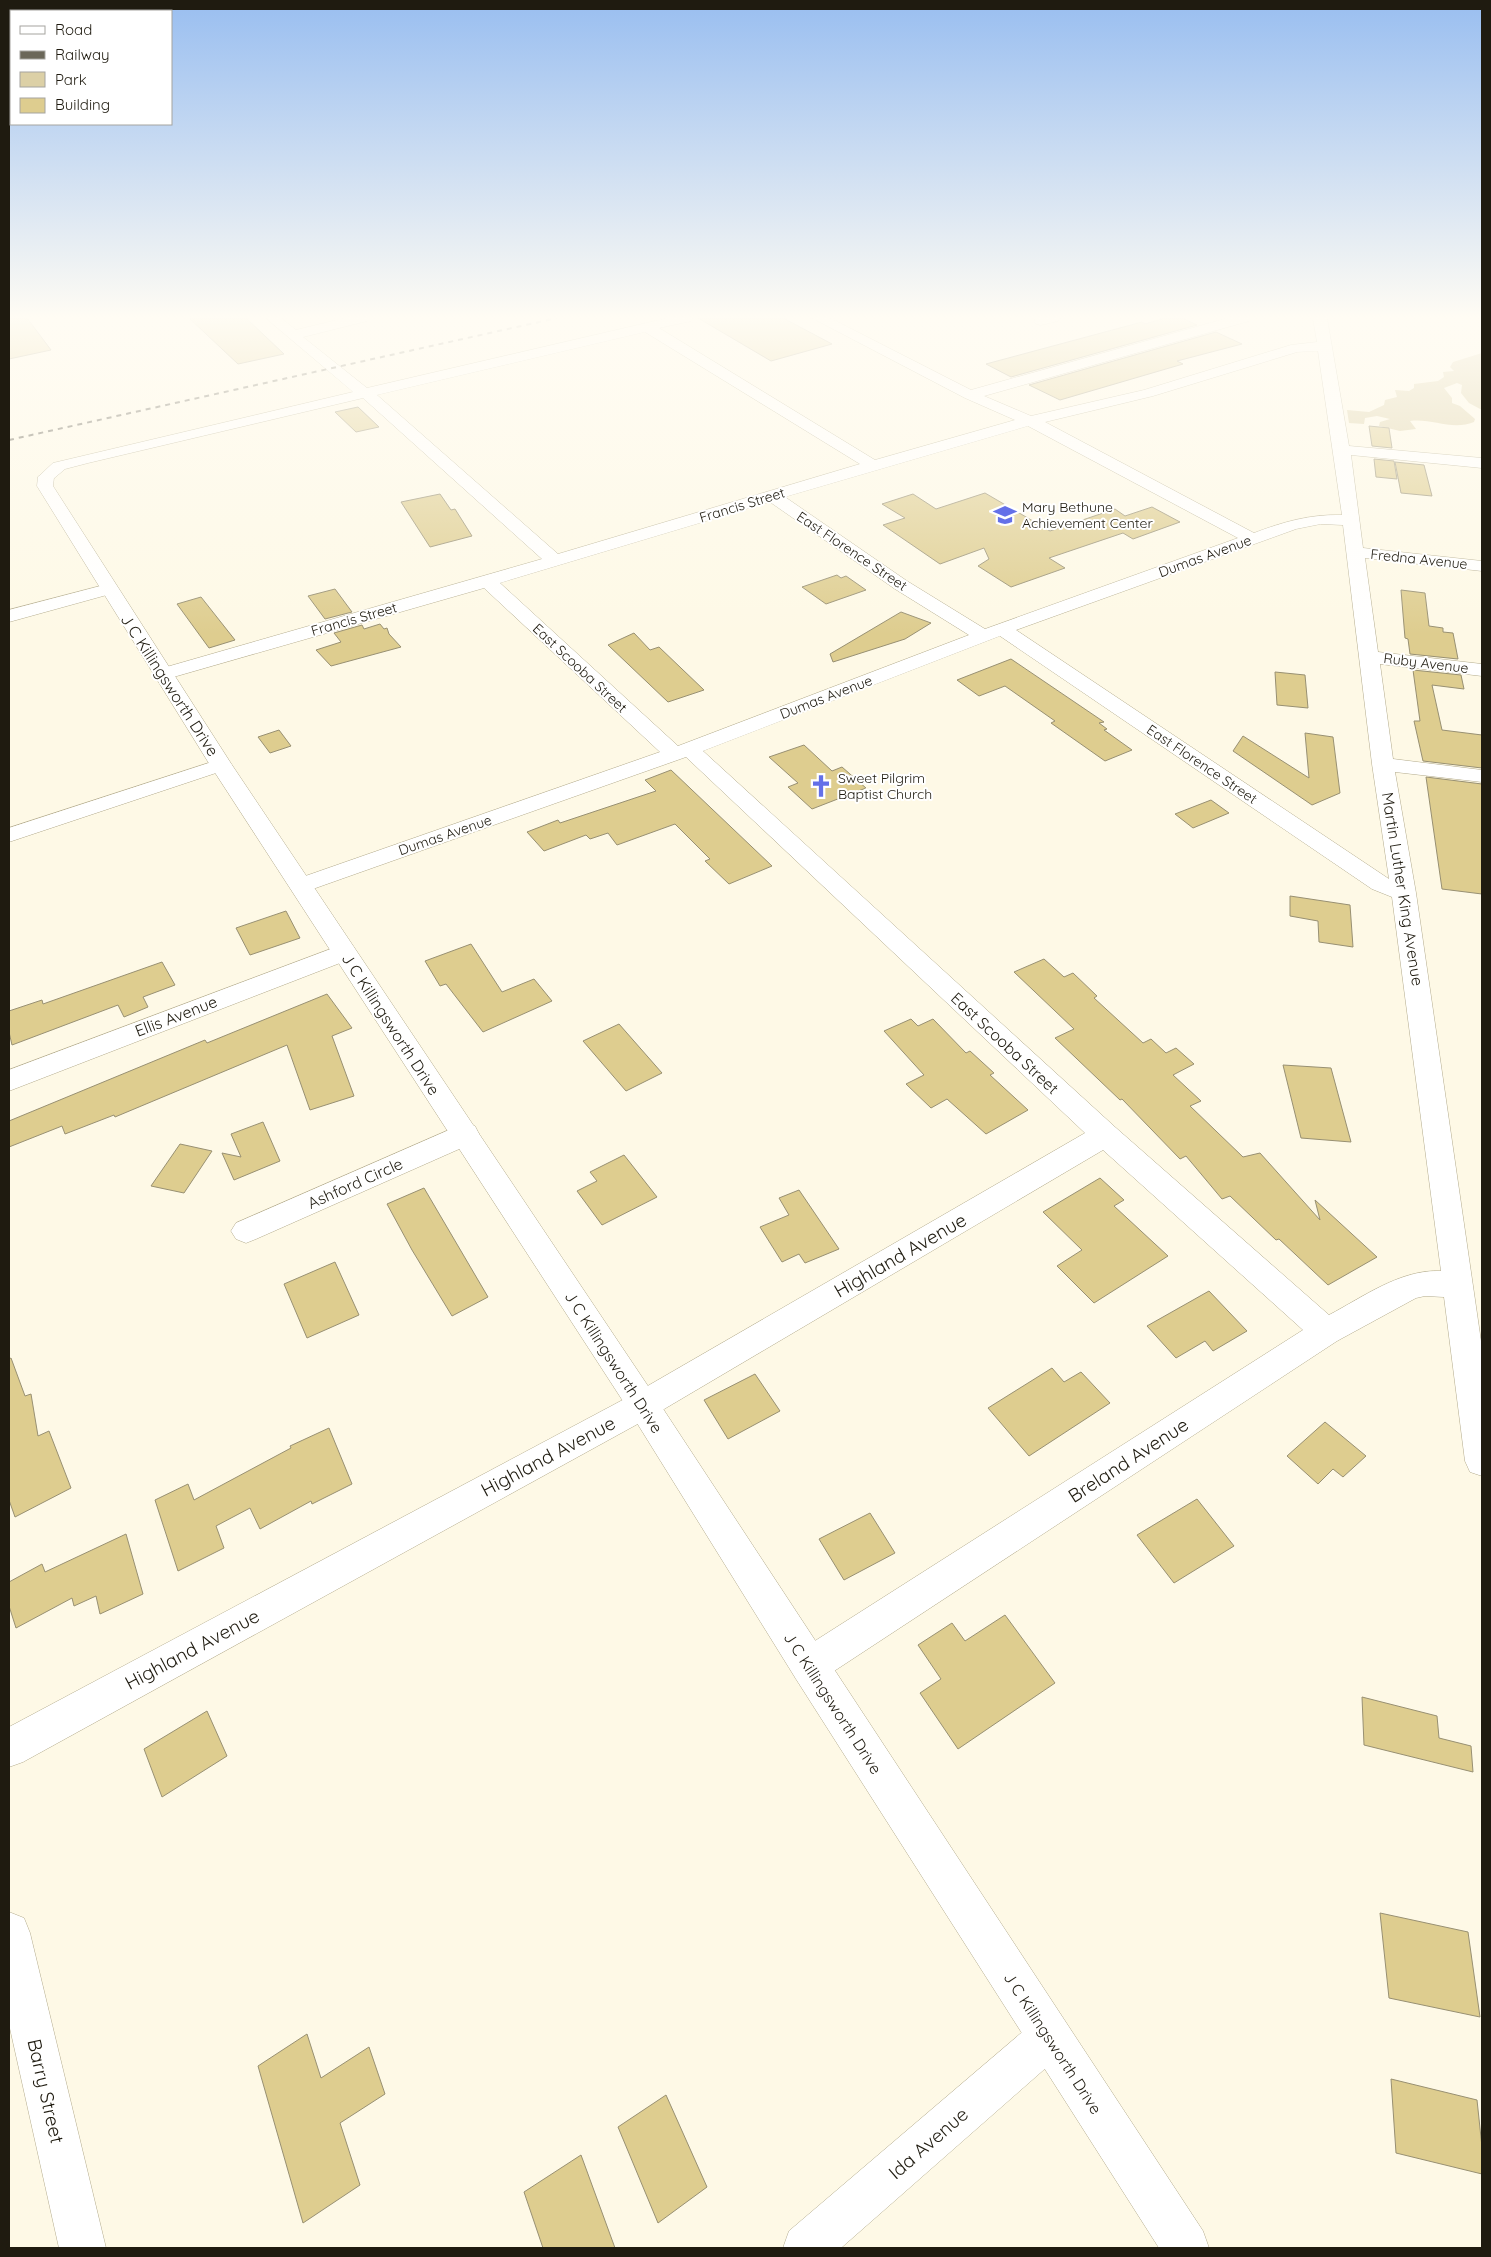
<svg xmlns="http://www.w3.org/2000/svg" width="1491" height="2257" font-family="Quicksand,sans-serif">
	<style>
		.green { fill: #dcd0a6 }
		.building { fill: #decd8f; stroke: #989072 }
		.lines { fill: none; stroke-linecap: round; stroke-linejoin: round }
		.minor-casing { stroke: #b3ab8d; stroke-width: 1 }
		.major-casing { stroke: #b3ab8d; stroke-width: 1 }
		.minor { fill: #fff; fill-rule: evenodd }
		.major { fill: #fff; fill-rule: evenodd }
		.rail { stroke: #6b6759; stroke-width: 2; stroke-dasharray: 5 5; stroke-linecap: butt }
		.labels { text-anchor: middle; stroke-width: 4; stroke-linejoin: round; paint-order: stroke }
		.far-street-label { font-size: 14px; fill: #1f1b10; stroke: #fff }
		.far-poi-label { font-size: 14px; fill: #1f1b10; stroke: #fff; text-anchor: start }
		.street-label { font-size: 16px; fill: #1f1b10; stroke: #fff }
		.near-street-label { font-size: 19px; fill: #1f1b10; stroke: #fff }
	</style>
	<rect width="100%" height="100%" fill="#fef9e6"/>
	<path class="green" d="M1482 351V410L1469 403 1461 393 1462 385 1457 383 1444 388 1452 398V403L1460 406 1475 419 1474 422C1452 431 1432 418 1410 421L1416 429 1400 431 1379 426 1380 422 1390 419 1377 416 1365 418 1364 424 1349 423 1347 410 1369 412 1384 405 1385 400 1397 397 1395 390 1409 391 1414 388V384L1438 381 1444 377 1443 372 1454 371 1450 367 1453 362 1482 353Z"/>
	<g class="building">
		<path d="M9 318H27L51 350 9 359Z"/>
		<path d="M189 318H246L284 354 238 364Z"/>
		<path d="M698 318H783L832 344 771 361Z"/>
		<path d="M1165 318H1182L1197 325 1011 377 986 364 1142 322 1145 324Z"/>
		<path d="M1216 332 1242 344 1177 361 1183 364 1060 400 1029 385Z"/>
		<path d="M358 407 379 427 356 432 335 412Z"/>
		<path d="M1369 426 1389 428 1392 448 1372 446Z"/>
		<path d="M1374 459 1394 461 1397 479 1376 477Z"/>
		<path d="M1395 462 1424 465 1432 496 1401 493Z"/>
		<path d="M985 493 1050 531 1115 509 1125 516 1152 507 1180 522 1133 539 1123 533 1049 558 1065 568 1011 587 978 566 989 559 984 548 940 564 883 525 905 518 882 504 913 494 936 509Z"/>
		<path d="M440 494 451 510 455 509 472 536 430 547 401 502Z"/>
		<path d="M837 575 841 578 846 576 866 590 826 604 802 587Z"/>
		<path d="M335 589 352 612 325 619 308 596Z"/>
		<path d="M1401 590 1425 593 1429 626 1443 628V632L1453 633 1458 659 1410 654 1408 639 1405 638Z"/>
		<path d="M201 597 235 640 209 648 177 604Z"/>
		<path d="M901 612 931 623 905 639 833 662 830 654Z"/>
		<path d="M380 624 384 629 387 628 389 634 401 647 331 666 316 650 341 642 334 633 362 625 364 629Z"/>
		<path d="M634 633 650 650 659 647 704 690 668 702 608 645Z"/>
		<path d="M1011 659 1104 722 1099 723 1107 729 1104 730 1132 750 1105 761 1051 723 1055 721 1005 686 979 696 957 680Z"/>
		<path d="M1413 670 1461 675 1464 689 1432 685 1442 730 1482 735V768L1423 761 1414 721H1420Z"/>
		<path d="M1275 672 1305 675 1308 708 1277 705Z"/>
		<path d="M279 730 291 746 270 753 258 737Z"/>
		<path d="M1305 733 1333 737 1340 793 1312 805 1233 751 1243 736 1309 778Z"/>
		<path d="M804 745 832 771 842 767 866 788 812 809 788 787 798 783 769 757Z"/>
		<path d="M671 770 772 866 729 884 705 861 710 859 675 824 617 845 608 833 590 839 586 835 544 851 527 832 558 820 560 823 656 791 645 780Z"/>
		<path d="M1426 777 1482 784V894L1442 889Z"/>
		<path d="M1211 800 1229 813 1193 828 1175 814Z"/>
		<path d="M1290 896 1350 905 1353 947 1319 942 1318 921 1290 916Z"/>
		<path d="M286 911 300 938 250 955 236 928Z"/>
		<path d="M471 944 502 992 534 979 552 1001 483 1032 446 984 440 986 425 961Z"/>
		<path d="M1044 959 1064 977 1073 973 1097 996 1094 998 1143 1043 1151 1039 1166 1053 1176 1048 1194 1064 1173 1075 1201 1101 1190 1106 1243 1157 1260 1153 1320 1220 1315 1200 1377 1257 1328 1285 1279 1239 1276 1240 1230 1196 1222 1199 1186 1156 1180 1159 1122 1099 1120 1100 1055 1038 1074 1029 1014 972Z"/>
		<path d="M162 962 175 985 143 997 148 1007 124 1017 118 1005 12 1045 9 1032V1011L42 1000 43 1004Z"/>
		<path d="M327 994 352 1028 332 1036 354 1096 310 1110 287 1045 115 1117 114 1115 65 1134 62 1126 9 1147V1121L205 1040 207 1043Z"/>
		<path d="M911 1019 918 1026 933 1019 966 1053 970 1051 994 1073 990 1075 1028 1110 986 1134 947 1099 931 1108 906 1084 924 1075 884 1031Z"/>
		<path d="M619 1024 662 1073 626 1091 583 1041Z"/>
		<path d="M1283 1065 1331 1068 1351 1142 1301 1138Z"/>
		<path d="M263 1122 280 1161 234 1180 222 1153 241 1157 231 1134Z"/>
		<path d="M180 1144 212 1151 184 1193 151 1186Z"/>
		<path d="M624 1155 657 1197 602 1225 577 1191 597 1181 590 1172Z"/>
		<path d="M1100 1178 1124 1200 1114 1206 1168 1256 1094 1303 1057 1266 1082 1250 1043 1212Z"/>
		<path d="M424 1188 488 1297 452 1316 412 1250 387 1204Z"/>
		<path d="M799 1190 839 1249 805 1263 799 1254 782 1262 760 1227 789 1215 779 1198Z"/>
		<path d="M335 1262 359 1315 307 1338 284 1284Z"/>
		<path d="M1209 1291 1247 1331 1213 1351 1205 1341 1176 1358 1147 1326Z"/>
		<path d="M11 1358 25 1396 31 1394 38 1436 49 1431 71 1488 15 1517 9 1500V1359Z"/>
		<path d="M1052 1368 1064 1382 1081 1372 1110 1403 1029 1456 988 1408Z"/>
		<path d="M755 1374 780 1411 728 1439 704 1400Z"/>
		<path d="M1325 1422 1366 1456 1343 1477 1333 1469 1318 1484 1287 1456Z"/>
		<path d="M329 1428 352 1484 312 1504 311 1501 260 1529 250 1508 216 1526 224 1548 178 1571 155 1500 188 1484 194 1500 291 1448 290 1446Z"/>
		<path d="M1197 1499 1234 1546 1174 1583 1137 1535Z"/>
		<path d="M870 1513 895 1553 844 1580 819 1539Z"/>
		<path d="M126 1534 143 1594 100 1614 96 1596 74 1606 72 1598 16 1628 9 1606V1582L42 1564 45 1572Z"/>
		<path d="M1005 1615 1055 1683 958 1749 920 1693 941 1679 918 1645 952 1623 965 1641Z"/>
		<path d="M1362 1697 1437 1716 1439 1738 1471 1746 1473 1772 1364 1745Z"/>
		<path d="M207 1711 227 1756 162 1797 144 1749Z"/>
		<path d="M1380 1913 1468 1932 1480 2017 1389 1998Z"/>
		<path d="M307 2034 321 2078 369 2047 385 2094 340 2123 360 2185 303 2223 258 2066Z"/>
		<path d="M1391 2079 1477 2100 1482 2147V2174L1396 2153Z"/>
		<path d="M666 2095 707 2187 658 2223 618 2127Z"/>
		<path d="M581 2155 615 2248H543L524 2192Z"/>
	</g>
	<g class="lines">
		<defs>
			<g id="minor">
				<path d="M266 318H281L296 330 345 318H369L367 321 303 337 367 388 668 318H693L691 321 659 328 875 460 1015 420 965 398 812 318H830L971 390 1228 318H1251L1249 321 984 396 1031 416 1144 390 1291 345 1317 342 1313 318H1327L1349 446 1482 458V468L1351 455 1363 548 1482 561V571L1365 558 1378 652 1482 664V676L1380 664 1393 759 1482 770V782L1395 772 1416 893 1482 1348V1476L1470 1472 1465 1461 1444 1297 1425 1296 1416 1298 1337 1341 822 1679 809 1684 796 1679 791 1666 796 1653 1303 1330 1103 1150 654 1415 23 1762 9 1767V1727L632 1395 1085 1133 686 757 310 890 302 893 294 890 290 885 294 880 660 752 484 588 170 678H156L153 674 156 670 542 559 363 398 88 463 65 469 52 480H40L38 477 53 463 353 392ZM645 332 860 464 558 554 377 395ZM1318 351 1342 515C1310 514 1283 522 1254 533L1045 422 1153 396 1297 352ZM1028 426 1238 538 985 629 907 581 785 497ZM770 502 895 589 969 635 678 746 500 583ZM1321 524 1343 525 1372 764 1389 879 1016 630 1296 529ZM1000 636 1372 889 1392 897 1441 1271C1401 1269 1363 1297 1329 1315L1115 1127 703 751Z"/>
				<path d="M1036 318H1060L1058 321 1041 325 1036 324 1034 321Z"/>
				<path d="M108 584 114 585 117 589 114 593 9 622V610Z"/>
				<path d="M221 759 228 761 232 765 228 769 9 842V828Z"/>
				<path d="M344 944 353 946 356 952 353 958 9 1091V1070Z"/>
				<path d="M465 1123 475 1126 479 1134 475 1142 256 1239 246 1243 236 1239 231 1231 236 1223Z"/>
				<path d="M9 1912 24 1918 30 1933 106 2248H59L9 2024Z"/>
				<path d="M1049 2015 1064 2022 1071 2037 1064 2052 841 2248H783L789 2231 1034 2022Z"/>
			</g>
			<path id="major" d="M46 472 54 477 53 486 232 765 654 1395 1203 2231 1209 2248H1159L796 1679 632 1415 210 765 37 486 38 477Z"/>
		</defs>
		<use href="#minor" class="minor-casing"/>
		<use href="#major" class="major-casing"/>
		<use href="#minor" class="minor"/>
		<use href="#major" class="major"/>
		<path class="rail" d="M9 440 557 318"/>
	</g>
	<linearGradient id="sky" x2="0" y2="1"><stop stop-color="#99bef0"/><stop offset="0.5" stop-color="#fffcf4"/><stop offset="1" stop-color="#fffcf4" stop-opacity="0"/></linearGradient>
	<rect width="1491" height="634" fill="url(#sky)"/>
	<defs>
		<symbol id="school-bare" viewBox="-9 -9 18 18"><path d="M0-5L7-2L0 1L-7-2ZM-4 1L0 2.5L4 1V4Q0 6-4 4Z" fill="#6470e8" stroke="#fff" stroke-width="2.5" paint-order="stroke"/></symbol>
		<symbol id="church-bare" viewBox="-9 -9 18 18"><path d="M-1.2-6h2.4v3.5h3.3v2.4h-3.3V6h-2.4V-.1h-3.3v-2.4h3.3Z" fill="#6470e8" stroke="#fff" stroke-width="2.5" paint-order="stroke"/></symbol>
	</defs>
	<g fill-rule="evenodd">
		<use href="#school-bare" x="989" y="499" width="32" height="32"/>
		<use href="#church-bare" x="805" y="770" width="32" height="32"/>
	</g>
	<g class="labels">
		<g class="far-street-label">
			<text transform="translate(742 505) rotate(-17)" y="5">Francis Street</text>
			<text transform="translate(852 551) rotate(34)" y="5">East Florence Street</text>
			<text transform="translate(1205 556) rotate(-20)" y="5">Dumas Avenue</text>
			<text transform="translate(1419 559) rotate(6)" y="5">Fredna Avenue</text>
			<text transform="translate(354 619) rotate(-16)" y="5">Francis Street</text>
			<text transform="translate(1426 663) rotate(7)" y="5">Ruby Avenue</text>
			<text transform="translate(580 668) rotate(43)" y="5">East Scooba Street</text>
			<text transform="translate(826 697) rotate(-21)" y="5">Dumas Avenue</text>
			<text transform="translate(1202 764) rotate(34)" y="5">East Florence Street</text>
			<text transform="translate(445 835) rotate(-19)" y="5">Dumas Avenue</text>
		</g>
		<g class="far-poi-label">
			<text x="1022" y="512">Mary Bethune<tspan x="1022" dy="16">Achievement Center</tspan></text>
			<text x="838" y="783">Sweet Pilgrim<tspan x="838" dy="16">Baptist Church</tspan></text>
		</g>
		<g class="street-label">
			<text transform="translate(170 685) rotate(57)" y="6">J C Killingsworth Drive</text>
			<text transform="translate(1403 889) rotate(81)" y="6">Martin Luther King Avenue</text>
			<text transform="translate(176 1016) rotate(-21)" y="6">Ellis Avenue</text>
			<text transform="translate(391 1024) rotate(57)" y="6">J C Killingsworth Drive</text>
			<text transform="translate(1005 1043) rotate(43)" y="6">East Scooba Street</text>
			<text transform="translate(355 1183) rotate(-24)" y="6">Ashford Circle</text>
			<text transform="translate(614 1362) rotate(57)" y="6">J C Killingsworth Drive</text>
			<text transform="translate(833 1703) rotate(57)" y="6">J C Killingsworth Drive</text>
			<text transform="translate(1053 2043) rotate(57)" y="6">J C Killingsworth Drive</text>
		</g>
		<g class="near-street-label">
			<text transform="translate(900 1255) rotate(-30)" y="7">Highland Avenue</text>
			<text transform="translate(548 1456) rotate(-28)" y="7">Highland Avenue</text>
			<text transform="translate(1128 1460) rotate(-33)" y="7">Breland Avenue</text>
			<text transform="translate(192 1649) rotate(-28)" y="7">Highland Avenue</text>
			<text transform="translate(46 2091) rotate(77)" y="7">Barry Street</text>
			<text transform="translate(928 2143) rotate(-41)" y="7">Ida Avenue</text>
		</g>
	</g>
	<rect width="1491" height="2257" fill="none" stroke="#1f1b10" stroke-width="20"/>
	<rect x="10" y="10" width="162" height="115" fill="#ffffff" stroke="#a5a49f"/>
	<rect x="20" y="26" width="25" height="8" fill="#ffffff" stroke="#a5a49f"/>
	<text x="55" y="35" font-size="15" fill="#1f1b10">Road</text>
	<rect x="20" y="51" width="25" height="8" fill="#6b6759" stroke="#a5a49f"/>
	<text x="55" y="60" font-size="15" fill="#1f1b10">Railway</text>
	<rect x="20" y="72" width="25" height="15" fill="#dcd0a6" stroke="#a5a49f"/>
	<text x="55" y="85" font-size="15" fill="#1f1b10">Park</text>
	<rect x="20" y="98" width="25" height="15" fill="#decd8f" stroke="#a5a49f"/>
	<text x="55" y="110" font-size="15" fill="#1f1b10">Building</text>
</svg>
